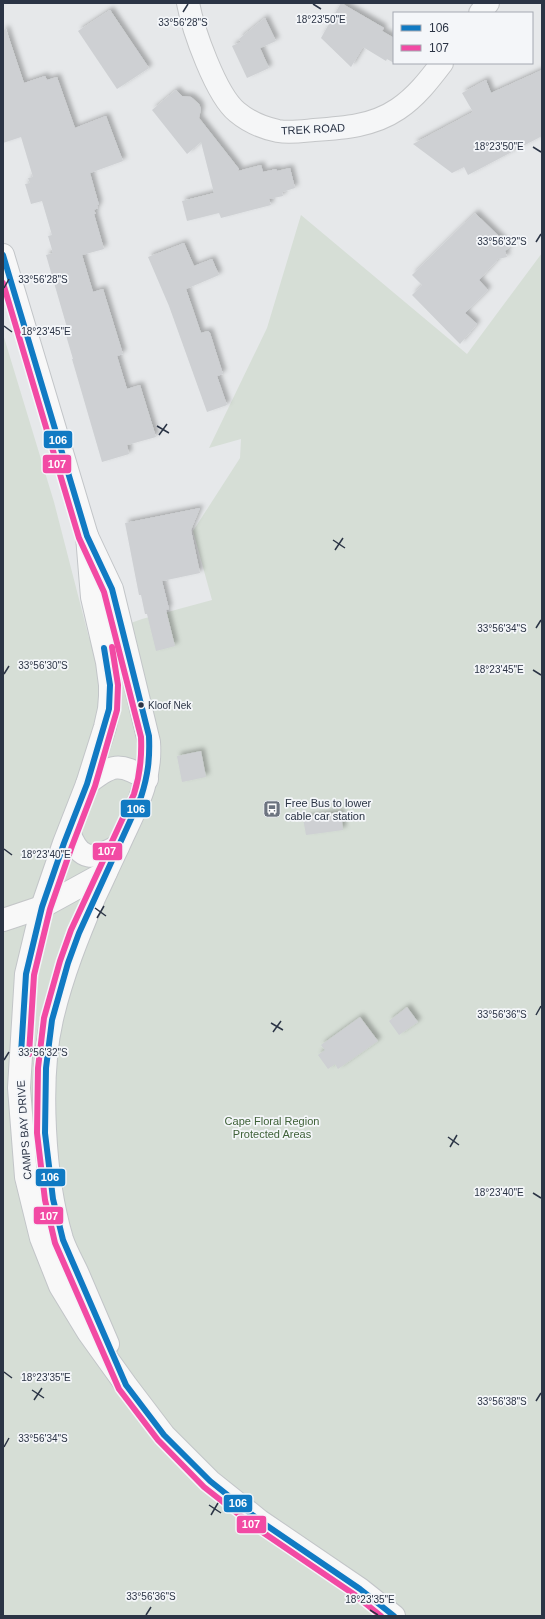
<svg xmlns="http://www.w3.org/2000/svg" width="545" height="1619" font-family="Arial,sans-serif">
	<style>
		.green { fill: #d6ded6 }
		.building { fill: #ced0d3; filter: url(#shadow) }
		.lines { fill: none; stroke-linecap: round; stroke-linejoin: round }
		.minor-casing { stroke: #c4c6c8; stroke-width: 24 }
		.secondary-casing { stroke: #c4c6c8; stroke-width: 24 }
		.primary-casing { stroke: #c2c5c8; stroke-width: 24 }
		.minor { stroke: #f5f6f7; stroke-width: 22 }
		.secondary { stroke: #f8f8f8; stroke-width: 22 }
		.primary { stroke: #f8f8f8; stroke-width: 22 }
		.bus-1-casing { stroke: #f4f6f9; stroke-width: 9 }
		.bus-2-casing { stroke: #f4f6f9; stroke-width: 9 }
		.bus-1 { stroke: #107ac3; stroke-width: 6 }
		.bus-2 { stroke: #f24aa4; stroke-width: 6 }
		.ticks { fill: none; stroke: #2b3445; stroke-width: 1.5 }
		.bus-dot { fill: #2b3445; stroke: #f4f6f9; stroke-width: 1.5 }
		.labels { text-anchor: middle; stroke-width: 3.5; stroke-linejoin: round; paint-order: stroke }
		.bus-label { font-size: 10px; fill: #2b3445; stroke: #f4f6f9; text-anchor: start }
		.street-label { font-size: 11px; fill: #2b3445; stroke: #f4f6f9 }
		.poi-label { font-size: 11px; fill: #2b3445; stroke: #f4f6f9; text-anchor: start }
		.park-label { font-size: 11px; fill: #3f6138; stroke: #f4f6f9 }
		.ticks-label { font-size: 10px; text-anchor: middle; fill: #2b3445; stroke: #f4f6f9; stroke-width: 3.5; stroke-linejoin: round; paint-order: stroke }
		.line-badge { stroke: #f4f6f9; stroke-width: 1.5 }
		.badge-label { font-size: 11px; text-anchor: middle; font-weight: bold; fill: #fff }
	</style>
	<defs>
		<filter id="shadow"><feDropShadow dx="3.5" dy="-3.5" stdDeviation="2" flood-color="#0004"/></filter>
	</defs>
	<rect width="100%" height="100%" fill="#e6e8ea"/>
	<path class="green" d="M301 215 467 354 542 253V1616H3V334L54 502 89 638 142 619 212 600 193 531 240 458 241 439 209 448 267 328Z"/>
	<g class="building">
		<path d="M341 3 384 28 382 31 394 38V63L387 59 386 61 363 47 351 67 321 38Z"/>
		<path d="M110 10 149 68 117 89 78 31Z"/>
		<path d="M265 18 276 41 260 48 269 68 247 78 232 46 241 42 239 39Z"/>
		<path d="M6 29 24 83 45 76 47 80 57 77 75 128 106 116 123 161 90 173 99 205H97L98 208 94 210 96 214H94L104 249 82 255 93 292 103 289 123 354 117 356 127 389 140 385 156 437 127 445 129 454 102 462 72 359H73L65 332 68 331 46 255 53 253 48 236 52 235 42 201 31 204 25 184 30 183 28 178 33 177 21 137 3 143V30Z"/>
		<path d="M542 70V136L468 175 464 167 452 173 413 144 473 112 462 93 486 80 491 93Z"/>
		<path d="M176 90 182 96 191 97 199 104 201 109 199 118 239 169 238 171 261 165 263 172 276 169 277 171 290 168 295 188 282 192 283 196 269 199 271 205 221 218 219 213 187 221 182 201 214 193 201 142 187 154 152 110Z"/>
		<path d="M475 213 510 247 505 251 507 257 498 259 479 280 488 290 465 313 477 324 460 344 412 295 422 285 412 275Z"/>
		<path d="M184 243 194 266 212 259 219 275 186 289 201 333 208 331 210 333 223 374 217 376 227 405 207 412 169 306 148 257Z"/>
		<path d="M200 508 191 530 200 573 162 581 169 609 166 610 175 646 156 651 147 614H145L141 595H139L125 523Z"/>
		<path d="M201 751 206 777 182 782 177 756Z"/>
		<path d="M341 812 343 830 306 835 303 818Z"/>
		<path d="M407 1007 418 1022 399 1035 389 1021Z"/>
		<path d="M360 1017 378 1041 338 1069 335 1064 328 1069 318 1055 325 1050 321 1045Z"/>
	</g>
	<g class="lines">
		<defs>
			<g id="minor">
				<path d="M188 3C193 30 216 95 237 112 249 122 263 128 278 131 290 133 303 131 314 130 344 128 373 126 398 109 416 97 429 80 442 63"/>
				<path d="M480 13 488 3"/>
			</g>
			<path id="secondary" d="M3 920 42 907"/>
			<g id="primary">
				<path d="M3 255 87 536 112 589 149 742C152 783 134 811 118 847 110 863 103 880 95 896 78 936 62 976 52 1019 38 1080 44 1179 62 1239 66 1251 73 1263 78 1274 88 1297 98 1321 108 1344"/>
				<path d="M87 536 92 597 107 662 110 685V696L109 709 105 727 87 784 64 843 42 907 26 974 19 1088 26 1177 41 1238 60 1286 88 1332 126 1385 164 1435 210 1481 260 1521 360 1589 394 1616"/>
				<path d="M87 784C112 764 119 762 147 779"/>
				<path d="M69 832C80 862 93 860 118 846"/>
				<path d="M42 907 106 872"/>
			</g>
		</defs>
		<use href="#minor" class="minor-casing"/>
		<use href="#secondary" class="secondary-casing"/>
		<use href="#primary" class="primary-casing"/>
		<use href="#minor" class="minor"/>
		<use href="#secondary" class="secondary"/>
		<use href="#primary" class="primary"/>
		<defs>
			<g id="bus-1">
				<path d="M3 255 87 536 112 589 149 736C150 759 148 775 141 797L79 933 68 963 52 1020 46 1068 45 1133 53 1199 63 1240 126 1385 164 1435 210 1481 260 1521 360 1589 394 1616"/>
				<path d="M21 1054 26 974 42 907 64 843 87 784 109 709 110 685 104 648"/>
			</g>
			<g id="bus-2">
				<path d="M3 283 79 538 104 592 141 737C142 758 140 775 134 794L71 930 60 961 44 1018 38 1068 37 1133 45 1200 55 1243 119 1389 158 1440 204 1487 255 1527 355 1595 381 1616"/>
				<path d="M29 1054 34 975 50 909 72 846 95 786 117 710 118 685 112 647"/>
			</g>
		</defs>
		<use href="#bus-1" class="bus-1-casing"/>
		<use href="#bus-2" class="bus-2-casing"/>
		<use href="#bus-1" class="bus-1"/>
		<use href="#bus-2" class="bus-2"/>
	</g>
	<path class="ticks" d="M313 4 321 9M183 12 188 4M533 147 541 152M536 242 541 234M4 288 9 279M4 326 12 332M157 426 169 433M159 435 167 424M333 540 345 548M335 550 343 538M536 628 541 620M533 670 541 675M4 674 9 666M4 849 12 855M95 908 106 916M97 918 104 906M536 1015 541 1006M271 1023 283 1030M273 1032 281 1021M4 1060 9 1052M448 1137 459 1145M450 1147 457 1135M533 1193 541 1198M4 1372 12 1378M32 1390 44 1398M34 1400 42 1388M536 1401 541 1393M4 1447 9 1438M209 1505 221 1513M211 1515 218 1503M370 1610 378 1615M146 1615 151 1607"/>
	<defs>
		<symbol id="bus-square" viewBox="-11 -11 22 22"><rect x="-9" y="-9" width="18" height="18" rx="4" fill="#6c737f" stroke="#f4f6f9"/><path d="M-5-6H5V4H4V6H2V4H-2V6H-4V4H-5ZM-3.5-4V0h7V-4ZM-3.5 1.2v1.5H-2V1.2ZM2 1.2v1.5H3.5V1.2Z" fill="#fff"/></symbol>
	</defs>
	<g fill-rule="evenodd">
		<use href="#bus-square" x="262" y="799" width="20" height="20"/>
	</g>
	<circle class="bus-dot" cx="141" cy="705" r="3.5"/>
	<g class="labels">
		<g class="bus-label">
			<text x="148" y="709">Kloof Nek</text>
		</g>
		<g class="street-label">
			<text transform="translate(313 129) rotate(-3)" y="4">TREK ROAD</text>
			<text transform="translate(24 1130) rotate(-94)" y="4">CAMPS BAY DRIVE</text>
		</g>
		<g class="poi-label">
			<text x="285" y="807">Free Bus to lower<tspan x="285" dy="13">cable car station</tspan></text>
		</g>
		<g class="park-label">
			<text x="272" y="1125">Cape Floral Region<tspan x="272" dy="13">Protected Areas</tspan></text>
		</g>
	</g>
	<g class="ticks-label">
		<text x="321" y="23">18°23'50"E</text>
		<text x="183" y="26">33°56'28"S</text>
		<text x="499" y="150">18°23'50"E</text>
		<text x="502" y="245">33°56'32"S</text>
		<text x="43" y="283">33°56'28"S</text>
		<text x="46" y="335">18°23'45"E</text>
		<text x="502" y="632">33°56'34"S</text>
		<text x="43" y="669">33°56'30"S</text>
		<text x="499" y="673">18°23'45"E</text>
		<text x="46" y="858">18°23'40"E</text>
		<text x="502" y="1018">33°56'36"S</text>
		<text x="43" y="1056">33°56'32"S</text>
		<text x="499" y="1196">18°23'40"E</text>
		<text x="46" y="1381">18°23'35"E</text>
		<text x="502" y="1405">33°56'38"S</text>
		<text x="43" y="1442">33°56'34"S</text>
		<text x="151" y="1600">33°56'36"S</text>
		<text x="370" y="1603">18°23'35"E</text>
	</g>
	<g class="line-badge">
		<rect x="43" y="430" width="30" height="19" rx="4" fill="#107ac3"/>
		<rect x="42" y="454" width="30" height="20" rx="4" fill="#f24aa4"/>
		<rect x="120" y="799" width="31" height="19" rx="4" fill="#107ac3"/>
		<rect x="92" y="842" width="31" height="19" rx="4" fill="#f24aa4"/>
		<rect x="35" y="1168" width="31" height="19" rx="4" fill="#107ac3"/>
		<rect x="33" y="1206" width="31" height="19" rx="4" fill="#f24aa4"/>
		<rect x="223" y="1494" width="30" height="19" rx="4" fill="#107ac3"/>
		<rect x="236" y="1515" width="31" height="19" rx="4" fill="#f24aa4"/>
	</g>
	<g class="badge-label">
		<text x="58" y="444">106</text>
		<text x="57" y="468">107</text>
		<text x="136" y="813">106</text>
		<text x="107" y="855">107</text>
		<text x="50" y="1181">106</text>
		<text x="49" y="1220">107</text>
		<text x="238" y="1507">106</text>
		<text x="251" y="1528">107</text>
	</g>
	<rect width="545" height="1619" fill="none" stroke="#2b3445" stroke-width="8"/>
	<rect x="393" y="12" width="140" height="52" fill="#f4f6f9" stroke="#a4a8b1"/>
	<rect x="401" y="25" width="20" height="6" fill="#107ac3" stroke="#a4a8b1"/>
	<text x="429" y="32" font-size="12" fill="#2b3445">106</text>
	<rect x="401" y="45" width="20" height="6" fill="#f24aa4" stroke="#a4a8b1"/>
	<text x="429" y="52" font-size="12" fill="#2b3445">107</text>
</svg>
